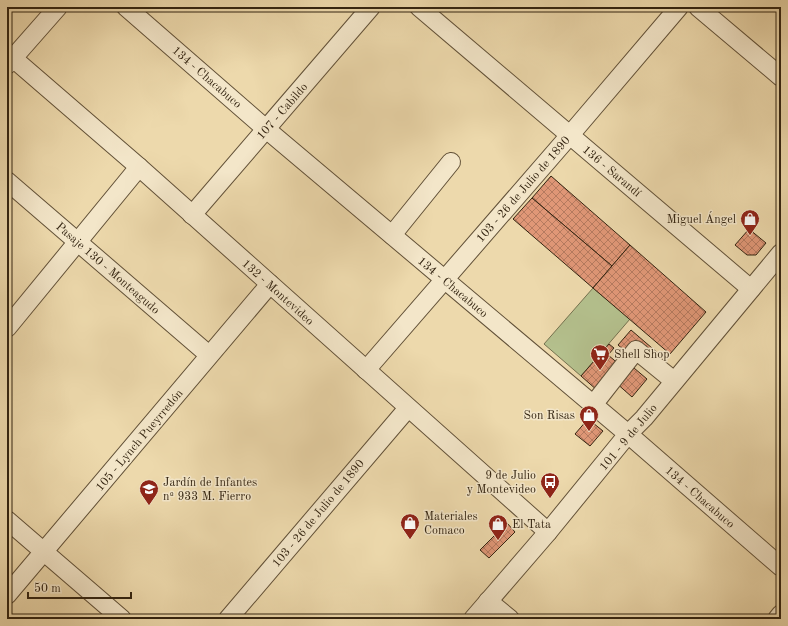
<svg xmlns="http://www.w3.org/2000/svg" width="788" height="626" font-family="'Old Standard TT',serif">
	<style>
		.green { fill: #b4c08d; stroke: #74724f }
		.building { fill: url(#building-cross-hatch); stroke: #332411 }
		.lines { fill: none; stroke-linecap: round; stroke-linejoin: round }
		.minor-casing { stroke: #625138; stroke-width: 20 }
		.minor { stroke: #f3e6c9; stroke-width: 18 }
		.labels { text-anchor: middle; stroke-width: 3; stroke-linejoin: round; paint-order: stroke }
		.street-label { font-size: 12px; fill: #332411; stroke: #f3e6c9 }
		.poi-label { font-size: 12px; fill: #332411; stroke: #f3e6c9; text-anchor: start }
	</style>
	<defs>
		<pattern id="building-cross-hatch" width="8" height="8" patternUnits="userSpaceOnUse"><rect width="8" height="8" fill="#e09777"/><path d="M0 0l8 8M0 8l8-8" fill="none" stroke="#b67b60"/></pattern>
	</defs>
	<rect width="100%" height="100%" fill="#edd9ac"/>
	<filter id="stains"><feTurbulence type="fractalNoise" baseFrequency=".005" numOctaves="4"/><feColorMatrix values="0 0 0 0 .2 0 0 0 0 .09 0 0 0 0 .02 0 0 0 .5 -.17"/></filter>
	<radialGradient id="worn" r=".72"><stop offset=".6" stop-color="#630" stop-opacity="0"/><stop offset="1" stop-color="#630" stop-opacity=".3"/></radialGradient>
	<path class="green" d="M593 288 630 319 581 376 544 344Z"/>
	<g class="building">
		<path d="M551 176 630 245 612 266 532 198Z"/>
		<path d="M532 198 612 266 593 288 513 219Z"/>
		<path d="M749 229 766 243 756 255H747L735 245Z"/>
		<path d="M630 245 706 312 670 354 593 288Z"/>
		<path d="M631 330 666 360 653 374 618 345Z"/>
		<path d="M609 344 614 348 608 355 620 365 598 391 581 376Z"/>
		<path d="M621 357 647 379 632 397 606 374Z"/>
		<path d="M588 419 603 431 590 446 575 434Z"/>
		<path d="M507 523 515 532 489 558 480 550Z"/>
		<path d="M398 614 404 619H393Z"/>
	</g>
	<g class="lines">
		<defs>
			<g id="minor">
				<path d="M126 7 266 129 628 434 781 567"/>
				<path d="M419 7 751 289"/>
				<path d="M698 7 781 77"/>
				<path d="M7 53 139 167 548 532"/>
				<path d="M7 65 58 7"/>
				<path d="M7 181 209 355"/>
				<path d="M192 215 371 7"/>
				<path d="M392 235 451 162"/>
				<path d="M7 328 139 167"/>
				<path d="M366 370 570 135 679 7"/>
				<path d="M593 405 636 350 674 381"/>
				<path d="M7 520 122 619"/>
				<path d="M7 595 270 284"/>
				<path d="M488 601 510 619"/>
				<path d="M228 619 408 408"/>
				<path d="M473 619 548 532 628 434 644 418 781 253"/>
				<path d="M777 619 781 614"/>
			</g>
		</defs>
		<use href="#minor" class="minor-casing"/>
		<use href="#minor" class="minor"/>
	</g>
	<defs>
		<symbol id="shop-pin" viewBox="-11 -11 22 30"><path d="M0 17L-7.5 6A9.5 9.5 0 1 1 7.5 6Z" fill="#8f2418" stroke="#f3e6c9"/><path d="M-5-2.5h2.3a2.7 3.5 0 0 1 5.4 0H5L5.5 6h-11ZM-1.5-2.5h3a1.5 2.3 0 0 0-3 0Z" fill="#fff"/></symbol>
		<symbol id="supermarket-pin" viewBox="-11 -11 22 30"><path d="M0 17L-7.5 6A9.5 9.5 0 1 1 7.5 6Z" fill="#8f2418" stroke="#f3e6c9"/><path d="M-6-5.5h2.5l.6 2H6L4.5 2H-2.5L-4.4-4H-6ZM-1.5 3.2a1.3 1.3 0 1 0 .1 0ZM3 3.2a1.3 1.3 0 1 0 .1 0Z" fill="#fff"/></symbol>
		<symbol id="bus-pin" viewBox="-11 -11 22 30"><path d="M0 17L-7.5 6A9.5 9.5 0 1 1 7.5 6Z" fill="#8f2418" stroke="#f3e6c9"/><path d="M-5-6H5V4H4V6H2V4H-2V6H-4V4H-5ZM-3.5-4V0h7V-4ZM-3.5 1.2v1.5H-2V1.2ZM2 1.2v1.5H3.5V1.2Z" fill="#fff"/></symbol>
		<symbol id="school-pin" viewBox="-11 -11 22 30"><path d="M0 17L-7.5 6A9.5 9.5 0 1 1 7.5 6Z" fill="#8f2418" stroke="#f3e6c9"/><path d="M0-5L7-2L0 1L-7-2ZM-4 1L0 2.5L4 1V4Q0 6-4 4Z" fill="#fff"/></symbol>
	</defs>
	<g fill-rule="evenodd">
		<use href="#shop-pin" x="739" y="208" width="22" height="30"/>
		<use href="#supermarket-pin" x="589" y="343" width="22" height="30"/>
		<use href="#shop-pin" x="578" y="404" width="22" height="30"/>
		<use href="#bus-pin" x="539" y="471" width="22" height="30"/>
		<use href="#school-pin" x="138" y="478" width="22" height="30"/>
		<use href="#shop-pin" x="399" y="512" width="22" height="30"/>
		<use href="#shop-pin" x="487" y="513" width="22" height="30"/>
	</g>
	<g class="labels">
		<g class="street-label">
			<text transform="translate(207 77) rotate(41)" y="4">134 - Chacabuco</text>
			<text transform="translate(282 111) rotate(-49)" y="4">107 - Cabildo</text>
			<text transform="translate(612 171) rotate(40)" y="4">136 - Sarandí</text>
			<text transform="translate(523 189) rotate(-49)" y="4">103 - 26 de Julio de 1890</text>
			<text transform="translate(108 268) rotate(41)" y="4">Pasaje 130 - Monteagudo</text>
			<text transform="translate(453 287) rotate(40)" y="4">134 - Chacabuco</text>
			<text transform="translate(278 292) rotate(42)" y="4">132 - Montevideo</text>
			<text transform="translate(628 437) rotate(-50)" y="4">101 - 9 de Julio</text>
			<text transform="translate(139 440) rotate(-50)" y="4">105 - Lynch Pueyrredón</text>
			<text transform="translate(700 497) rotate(41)" y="4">134 - Chacabuco</text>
			<text transform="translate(318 513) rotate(-50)" y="4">103 - 26 de Julio de 1890</text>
		</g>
		<g class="poi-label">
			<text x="736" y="223" text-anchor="end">Miguel Ángel</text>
			<text x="614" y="358">Shell Shop</text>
			<text x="575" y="419" text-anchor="end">Son Risas</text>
			<text x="536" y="479" text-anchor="end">9 de Julio<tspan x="536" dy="14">y Montevideo</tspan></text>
			<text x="163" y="486">Jardín de Infantes<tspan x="163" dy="14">nº 933 M. Fierro</tspan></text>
			<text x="424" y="520">Materiales<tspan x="424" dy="14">Comaco</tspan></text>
			<text x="512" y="528">El Tata</text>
		</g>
	</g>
	<rect width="788" height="626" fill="none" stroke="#edd9ac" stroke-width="24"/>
	<rect x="8" y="8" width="772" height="610" fill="none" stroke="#332411" stroke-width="2"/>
	<rect x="12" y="12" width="764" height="602" fill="none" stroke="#332411"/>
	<path d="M28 592v6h103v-6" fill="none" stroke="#332411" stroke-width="2"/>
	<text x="34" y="592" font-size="12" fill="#332411" stroke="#f3e6c9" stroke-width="3" paint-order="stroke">50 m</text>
	<rect width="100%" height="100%" filter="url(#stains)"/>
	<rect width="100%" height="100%" fill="url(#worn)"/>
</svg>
